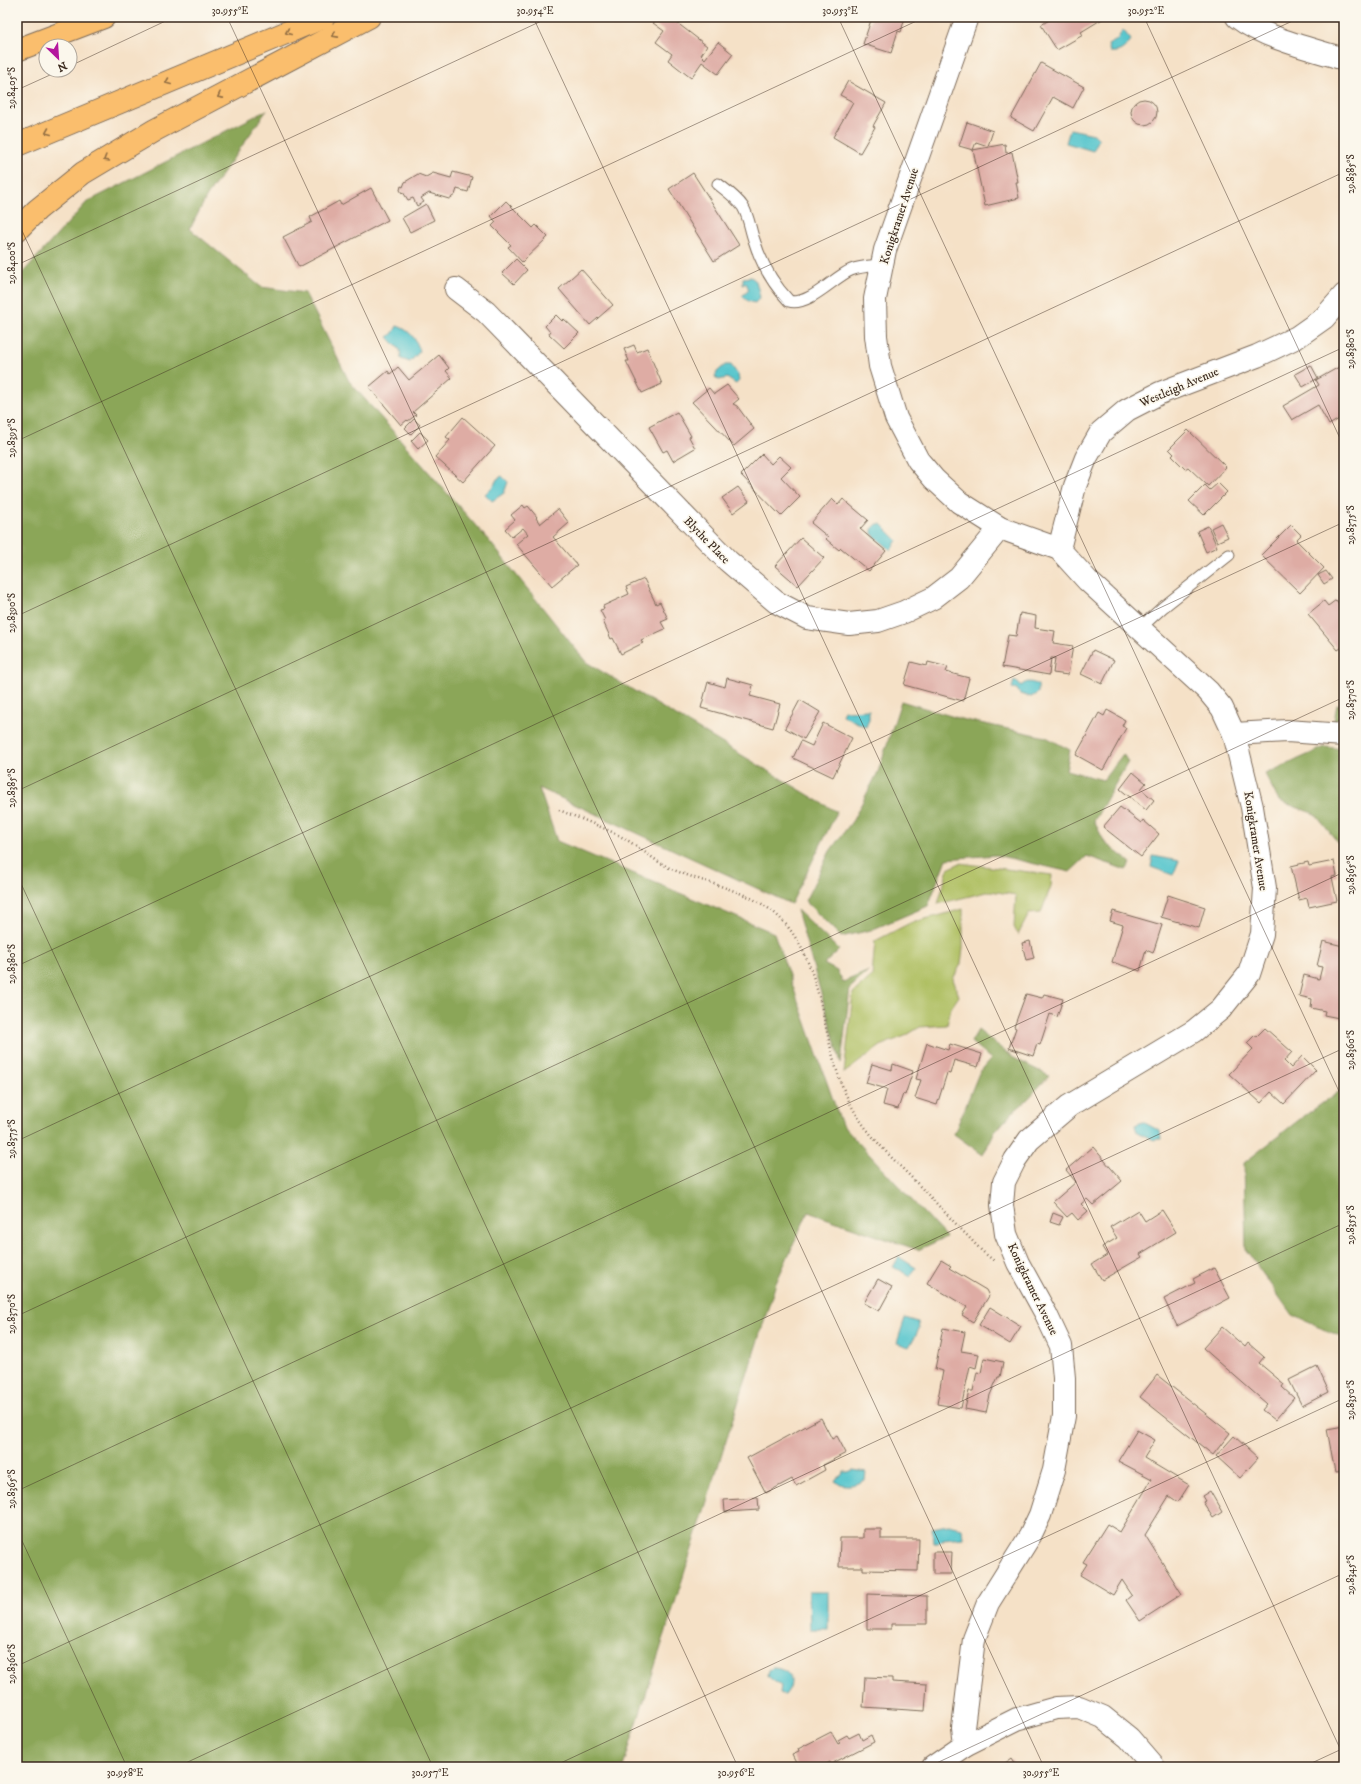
<svg xmlns="http://www.w3.org/2000/svg" width="1361" height="1784" font-family="'IM FELL DW Pica',serif">
	<style>
		.green { fill: #afbf62; stroke: #757440 }
		.forest { fill: #8ba658; stroke: #63683b }
		.water { fill: #58c6cd; stroke: #4a7876 }
		.building { fill: #deaca4 }
		.lines { fill: none; stroke-linecap: round; stroke-linejoin: round }
		.service-casing { stroke: #7c6a59; stroke-width: 13 }
		.minor-casing { stroke: #7c6a59; stroke-width: 24 }
		.tertiary-casing { stroke: #7c6a59; stroke-width: 24 }
		.motorway-casing { stroke: #7c6a59; stroke-width: 24 }
		.path { stroke: #7c6a59; stroke-width: 2.5; stroke-dasharray: 1 3; stroke-linecap: butt }
		.service { stroke: #fff; stroke-width: 11 }
		.minor { stroke: #fff; stroke-width: 22 }
		.tertiary { stroke: #fff; stroke-width: 22 }
		.motorway { stroke: #fabe6d; stroke-width: 22 }
		.oneway { stroke: #916d42 }
		.ticks { fill: none; stroke: #3b2a1e; stroke-width: 1; stroke-opacity: 0.45 }
		.labels { text-anchor: middle; stroke-width: 3.5; stroke-linejoin: round; paint-order: stroke }
		.street-label { font-size: 12px; fill: #3b2a1e; stroke: #fbf7ec }
		.neatline { fill: none; stroke: #3b2a1e; stroke-width: 1.5 }
		.ticks-label { font-size: 10px; text-anchor: middle; fill: #3b2a1e }
	</style>
	<rect width="100%" height="100%" fill="#fbf7ec"/>
	<filter id="ink" filterUnits="userSpaceOnUse"><feTurbulence type="fractalNoise" baseFrequency=".025" numOctaves="2"/><feDisplacementMap in="SourceGraphic" scale="8" xChannelSelector="R" yChannelSelector="G"/><feConvolveMatrix kernelMatrix="1 2 1 2 8 2 1 2 1" color-interpolation-filters="sRGB"/></filter>
	<filter id="wash" filterUnits="userSpaceOnUse"><feTurbulence type="fractalNoise" baseFrequency=".012" numOctaves="4" result="noise"/><feDisplacementMap in="SourceGraphic" scale="16" xChannelSelector="R" yChannelSelector="G"/><feGaussianBlur stdDeviation="0.9" result="paint"/><feColorMatrix in="noise" values="0 0 0 0 0 0 0 0 0 0 0 0 0 0 0 0 0 1.4 0 .05"/><feComposite in="paint" operator="in"/></filter>
	<g filter="url(#wash)">
		<rect width="100%" height="100%" fill="#f5e1c7"/>
		<g class="green">
			<path d="M960 863 1052 875 1051 886 1041 913 1029 914 1018 935 1014 927 1016 895 990 891 938 904 948 869Z"/>
			<path d="M963 909V948L961 964 953 979 959 996 951 1008 947 1025 920 1027 905 1036 882 1045 844 1073 853 993 872 976 875 941 910 923Z"/>
		</g>
		<g class="forest">
			<path d="M267 110 207 196 190 229 261 287 305 293 349 381 490 542 586 662 837 812 791 904 539 788 557 841 774 933 842 1125 946 1237 918 1250 808 1212 776 1283 623 1767H17V279L87 202Z"/>
			<path d="M901 701 961 719 1046 737 1070 750 1066 770 1103 780 1123 754 1128 762 1094 821 1105 843 1131 863 1126 870 1087 856 1070 872 996 855 946 859 928 906 871 930 841 937 805 901 830 851 853 820 878 772Z"/>
			<path d="M1344 704V728L1333 726 1337 705Z"/>
			<path d="M1325 747 1344 749V850L1315 814 1279 801 1265 774Z"/>
			<path d="M797 910 839 950 824 964 837 971 843 982 869 971 850 988 841 1063Z"/>
			<path d="M978 1030 1012 1057 1049 1076 1026 1101 1012 1113 994 1133 983 1155 954 1134 979 1073 991 1059 971 1042Z"/>
			<path d="M1344 1088V1338L1292 1315 1246 1250 1244 1163 1300 1119Z"/>
		</g>
		<g class="water">
			<path d="M1123 30 1131 40C1125 48 1121 53 1110 52L1108 45 1117 40Z"/>
			<path d="M1070 129 1094 134 1099 139 1093 151 1066 143Z"/>
			<path d="M751 277 756 281 760 297 755 303 748 301 742 296 749 290 746 283 743 285V278Z"/>
			<path d="M397 326C410 330 416 339 420 351L410 362 401 359 400 350 388 337 393 333Z"/>
			<path d="M725 365H731L738 375 739 381 736 384 727 378 719 380 715 377 717 372Z"/>
			<path d="M502 476 508 482 504 493 492 501 485 494 494 485 497 479Z"/>
			<path d="M877 524H881L897 540 891 550 872 534V529Z"/>
			<path d="M1014 681 1019 683 1021 686C1027 680 1032 682 1038 685V693L1031 697 1020 694 1017 689 1012 688Z"/>
			<path d="M869 710V719L866 727 842 715 844 711Z"/>
			<path d="M1153 856 1179 861 1173 875 1151 867Z"/>
			<path d="M1143 1122 1160 1131 1161 1139H1157L1156 1141 1137 1132 1135 1125Z"/>
			<path d="M899 1257 916 1268 910 1276 893 1267Z"/>
			<path d="M905 1318 918 1322 919 1329 909 1347 897 1343Z"/>
			<path d="M853 1470 866 1472 865 1480C856 1485 845 1488 835 1481L837 1478 842 1475 843 1472H848Z"/>
			<path d="M949 1525 962 1528 963 1538 943 1540 940 1543H933L932 1528Z"/>
			<path d="M809 1592H828V1629H810Z"/>
			<path d="M773 1668C790 1669 797 1681 785 1695L780 1694 781 1686 771 1679 768 1675 769 1670Z"/>
		</g>
		<g id="blocks">
			<g class="building">
				<path d="M658 17H680L676 22 707 46 701 55 705 59 718 42 733 54 718 74 702 62 691 78 668 60 672 54 656 42 664 31 653 23Z"/>
				<path d="M872 17H905L901 32 898 31 891 53 863 44Z"/>
				<path d="M1054 17H1104V18L1081 32 1083 35 1057 50 1041 25Z"/>
				<path d="M1041 63 1084 87 1073 108 1053 97 1034 131 1011 118Z"/>
				<path d="M848 81 886 103 873 126 875 127 860 153 833 137 853 102 840 95Z"/>
				<circle cx="1144" cy="112" r="13"/>
				<path d="M967 122 993 131 988 146 976 142 973 150 959 146Z"/>
				<path d="M1005 144 1006 153 1012 152 1018 182H1016L1019 198 985 206 973 150Z"/>
				<path d="M453 172 472 177 468 192 457 189 455 195 449 199 429 193 421 198 424 202 417 206 413 198 408 200 403 192 402 193 400 190 401 186 403 187 405 182 418 174 426 177 433 173 451 178Z"/>
				<path d="M693 173 739 245 714 261 669 189Z"/>
				<path d="M371 188 388 220 299 267 283 237 312 222 310 217 339 201 341 205Z"/>
				<path d="M506 201 533 228 536 225 548 237 522 262 508 247 511 245 492 226 496 222 491 216Z"/>
				<path d="M426 204 434 220 410 232 402 218Z"/>
				<path d="M516 259 527 270 514 284 502 273Z"/>
				<path d="M581 269 613 305 590 325 559 289Z"/>
				<path d="M556 315 562 321 564 319 579 333 564 348 549 334 550 332 545 326Z"/>
				<path d="M634 345 637 352 647 348 662 384 642 393 626 361H629L624 349Z"/>
				<path d="M439 355 449 368 446 371 452 378 413 412 416 415 408 421 407 420 401 425 369 387 388 371 390 374 398 367 409 380Z"/>
				<path d="M1311 365 1318 378 1303 387 1295 374Z"/>
				<path d="M1339 367 1342 371 1344 370V416L1329 425 1318 405 1292 420 1283 406 1319 385 1316 380Z"/>
				<path d="M727 385 739 399 733 404 737 406 754 429 734 446 692 402 709 388 714 394Z"/>
				<path d="M677 412 691 436 689 437 695 448 673 461 667 450 663 452 649 427Z"/>
				<path d="M463 417 495 446 463 482 435 457 450 440 446 437Z"/>
				<path d="M414 419 420 425 411 434 405 428Z"/>
				<path d="M1188 430 1226 467 1208 486 1188 467 1185 469 1172 456 1174 454 1169 449Z"/>
				<path d="M420 432 428 440 418 449 411 441Z"/>
				<path d="M762 454 771 464 779 456 791 467 781 477 800 497 781 516 741 475Z"/>
				<path d="M1218 483 1227 492 1204 515 1189 501 1205 485 1210 490Z"/>
				<path d="M738 487 749 501 733 513 722 498Z"/>
				<path d="M832 499 838 505 843 499 868 520 860 529 886 551 869 571 841 548 839 550 826 539 828 537 811 523Z"/>
				<path d="M523 505 525 508 528 506 537 517 536 518 540 524 558 509 569 523 553 537 577 565 552 586 516 544 528 534 523 528 512 537 505 529 515 520 511 515Z"/>
				<path d="M1221 523 1228 537 1217 542 1211 528Z"/>
				<path d="M1291 525 1301 535 1296 540 1324 568 1300 593 1261 555Z"/>
				<path d="M1208 526 1217 547 1206 552 1197 531Z"/>
				<path d="M801 538 824 558 798 586 775 566Z"/>
				<path d="M1326 571 1332 579 1324 584 1318 575Z"/>
				<path d="M644 579 656 604 660 602 668 619 661 622 665 629 641 640 643 643 621 654 613 638 611 639 603 621 605 620 600 610 604 609 603 606 629 594 626 587Z"/>
				<path d="M1336 600 1344 610V646L1338 650 1308 614 1324 601 1328 606Z"/>
				<path d="M1020 613 1036 616 1035 628 1055 631 1053 643 1073 646 1068 675 1053 673 1055 658H1051L1049 675 1002 667 1008 635 1016 636Z"/>
				<path d="M1093 650 1114 660 1102 684 1081 674Z"/>
				<path d="M911 662 927 666 928 662 948 667 946 672 969 678 963 701 904 685Z"/>
				<path d="M727 678 753 685 750 696 780 704 773 728 701 708 708 682 725 687Z"/>
				<path d="M800 700 820 712 804 739 785 728Z"/>
				<path d="M1107 710 1125 720 1122 726 1126 728 1103 770 1076 755 1099 713 1104 716Z"/>
				<path d="M823 723 852 738 833 777 793 758 801 741 812 746Z"/>
				<path d="M1133 772 1146 783 1141 789 1154 800 1146 810 1120 789Z"/>
				<path d="M1120 807 1141 823 1143 820 1159 834 1141 857 1103 827Z"/>
				<path d="M1334 861 1337 876 1332 877 1337 901 1309 907 1307 898 1299 900 1291 866 1308 862 1309 866Z"/>
				<path d="M1168 895 1205 907 1199 928 1161 917Z"/>
				<path d="M1113 911 1162 925 1153 953 1146 950 1140 971 1112 962 1123 925 1110 921Z"/>
				<path d="M1030 941 1034 958 1026 960 1022 943Z"/>
				<path d="M1323 941 1343 946 1341 955 1344 956V1019L1324 1015 1325 1011 1311 1008 1312 999 1299 996 1304 975 1319 979 1322 967 1317 966Z"/>
				<path d="M1026 994 1042 998 1044 994 1063 999 1057 1017 1050 1014 1040 1045 1037 1044 1033 1056 1009 1048 1016 1028 1014 1027Z"/>
				<path d="M1265 1028 1292 1052 1284 1061 1291 1068 1302 1056 1316 1070 1284 1104 1271 1092 1261 1103 1229 1074 1253 1049 1247 1043 1255 1035 1256 1037Z"/>
				<path d="M927 1043 948 1050 950 1044 982 1054 978 1067 954 1060 950 1074 947 1073 937 1105 915 1098 921 1080 916 1079Z"/>
				<path d="M872 1064 892 1070 893 1064 913 1071 905 1095 903 1094 898 1109 883 1105 887 1089 866 1083Z"/>
				<path d="M1093 1147 1122 1181 1093 1205 1087 1199 1081 1204 1088 1211 1078 1220 1072 1213 1067 1217 1053 1202 1076 1182 1066 1170Z"/>
				<path d="M1138 1210 1145 1221 1162 1210 1176 1232 1140 1254 1142 1257 1102 1280 1092 1264 1107 1255 1102 1247 1117 1238 1110 1227Z"/>
				<path d="M1053 1213 1063 1217 1059 1225 1050 1222Z"/>
				<path d="M941 1260 951 1266 949 1268 986 1290 989 1296 973 1322 962 1315 967 1307 927 1283Z"/>
				<path d="M1214 1268 1230 1298 1177 1326 1164 1299 1195 1283 1193 1279Z"/>
				<path d="M878 1279 892 1287 879 1311 864 1303Z"/>
				<path d="M990 1307 1021 1326 1010 1344 979 1325Z"/>
				<path d="M1222 1327 1245 1347 1248 1343 1264 1357 1259 1363 1284 1384 1282 1387 1294 1398 1275 1420 1262 1410 1267 1404 1203 1348Z"/>
				<path d="M943 1328 965 1332 961 1351 979 1354 976 1368 970 1366 961 1408 937 1404 943 1371 935 1369Z"/>
				<path d="M984 1358 1003 1362 1000 1377H998L990 1395 986 1413 965 1409 969 1391H973L977 1372 981 1373Z"/>
				<path d="M1317 1366 1329 1392 1302 1406 1289 1380Z"/>
				<path d="M1157 1375 1230 1433 1213 1455 1140 1397Z"/>
				<path d="M821 1418 832 1439 837 1436 846 1453 823 1465 825 1470 796 1486 792 1479 766 1493 747 1458Z"/>
				<path d="M1344 1426V1471L1335 1472 1327 1429Z"/>
				<path d="M1137 1430 1155 1440 1144 1458 1189 1485 1178 1502 1169 1496 1145 1535 1182 1594 1140 1621 1126 1600 1132 1595 1122 1580 1113 1595 1080 1575 1087 1564 1083 1562 1107 1524 1120 1532 1152 1479 1118 1461Z"/>
				<path d="M1234 1436 1258 1458 1240 1478 1216 1456Z"/>
				<path d="M1210 1491 1222 1512 1213 1518 1203 1502 1205 1501 1202 1496Z"/>
				<path d="M758 1498 759 1510 725 1512 724 1500Z"/>
				<path d="M863 1529H881V1539H919L918 1571 863 1570V1567H839L840 1538H863Z"/>
				<path d="M933 1552H952L951 1574H933Z"/>
				<path d="M867 1594 927 1596V1624H891V1629H867Z"/>
				<path d="M865 1677 892 1678V1682L927 1684 925 1711 863 1707Z"/>
				<path d="M831 1732 838 1744 840 1743 838 1740 847 1735 849 1738 859 1733 862 1740 871 1735 874 1742 831 1764 830 1762 824 1765 825 1767H798L792 1755 799 1752 798 1749Z"/>
				<path d="M1012 1758 1018 1767H1000Z"/>
			</g>
		</g>
	</g>
	<g filter="url(#ink)">
		<use href="#blocks" fill-opacity="0" stroke="#7c6a59" stroke-width="1"/>
		<g class="lines">
			<defs>
				<g id="service">
					<path d="M718 184C727 191 737 198 743 207 749 217 750 229 754 240 761 263 772 283 789 301 808 307 834 277 851 270 861 266 872 266 882 265"/>
					<path d="M1140 628 1162 608 1229 555"/>
				</g>
				<g id="minor">
					<path d="M456 289 486 312 728 561 776 602 807 618 849 624 878 621 904 612 933 598 959 578 1000 528"/>
					<path d="M1059 549 1075 486 1086 458 1101 432 1127 410 1160 393 1257 356 1297 337 1324 318 1344 295"/>
					<path d="M1234 734 1287 731 1344 735"/>
					<path d="M965 1745 963 1728 974 1639 988 1603 1030 1536 1040 1515 1054 1470 1064 1416V1378L1061 1346 1046 1314 1018 1263 1006 1234 1002 1205 1004 1182 1015 1160 1029 1140 1069 1106 1194 1031 1221 1009 1249 974 1262 934 1265 888 1252 807 1234 734 1222 708 1208 691 1088 581 1059 549 1000 528 959 502 934 479 918 460 896 418 880 366 876 336 875 299 885 250 967 17"/>
					<path d="M933 1767 965 1745 1017 1719 1056 1708 1079 1707 1103 1717 1129 1738 1154 1767"/>
				</g>
				<path id="tertiary" d="M1237 17C1264 38 1311 49 1344 59"/>
				<g id="motorway">
					<path d="M17 50 104 17"/>
					<path d="M17 145 324 17"/>
					<path d="M17 230 37 210 83 173 155 130 369 17"/>
				</g>
			</defs>
			<use href="#service" class="service-casing"/>
			<use href="#minor" class="minor-casing"/>
			<use href="#tertiary" class="tertiary-casing"/>
			<use href="#motorway" class="motorway-casing"/>
			<path class="path" d="M559 810C578 818 598 825 616 834 637 844 653 861 674 870 714 887 760 891 788 927 827 977 821 1046 849 1101 863 1130 887 1153 910 1176 934 1201 958 1226 982 1251L994 1261"/>
			<use href="#service" class="service"/>
			<use href="#minor" class="minor"/>
			<use href="#tertiary" class="tertiary"/>
			<use href="#motorway" class="motorway"/>
		</g>
		<defs><path id="oneway-chevron" d="M-2-3.5L2.5 0L-2 3.5" fill="none" stroke-width="1.6" stroke-linecap="round" stroke-linejoin="round"/></defs>
		<g class="oneway">
			<use href="#oneway-chevron" transform="translate(288 32) rotate(157)"/>
			<use href="#oneway-chevron" transform="translate(335 35) rotate(152)"/>
			<use href="#oneway-chevron" transform="translate(168 82) rotate(157)"/>
			<use href="#oneway-chevron" transform="translate(220 96) rotate(152)"/>
			<use href="#oneway-chevron" transform="translate(48 132) rotate(157)"/>
			<use href="#oneway-chevron" transform="translate(106 159) rotate(149)"/>
		</g>
	</g>
	<path class="ticks" d="M227 17 1044 1767M533 17 1344 1757M838 17 1344 1102M1144 17 1344 447M70 66 174 17M17 90 61 70M17 220 738 1767M17 265 550 17M17 441 925 17M17 616 1301 17M17 791 1344 172M17 875 433 1767M17 966 1344 347M17 1141 1344 522M17 1316 1344 697M17 1491 1344 872M17 1530 127 1767M17 1666 1344 1048M177 1767 1344 1223M552 1767 1344 1398M928 1767 1344 1573M1303 1767 1344 1748"/>
	<g class="labels">
		<g class="street-label">
			<text transform="translate(899 216) rotate(-72)" y="4">Konigkramer Avenue</text>
			<text transform="translate(1179 387) rotate(-23)" y="4">Westleigh Avenue</text>
			<text transform="translate(707 540) rotate(46)" y="4">Blythe Place</text>
			<text transform="translate(1256 841) rotate(81)" y="4">Konigkramer Avenue</text>
			<text transform="translate(1033 1289) rotate(64)" y="4">Konigkramer Avenue</text>
		</g>
	</g>
	<rect width="1361" height="1784" fill="none" stroke="#fbf7ec" stroke-width="44"/>
	<g transform="translate(58 58) rotate(155)"><circle r="19" fill="#fbf7ec" stroke="#aea59a"/>
	<path d="M0-3L7 15L0 10L-7 15Z" fill="#b5179e"/>
	<text y="-6" font-size="11" font-weight="bold" text-anchor="middle" fill="#3b2a1e">N</text>
	</g>
	<rect x="22" y="22" width="1317" height="1740" class="neatline"/>
	<g class="ticks-label">
		<text x="230" y="14">30.955°E</text>
		<text x="535" y="14">30.954°E</text>
		<text x="840" y="14">30.953°E</text>
		<text x="1146" y="14">30.952°E</text>
		<text transform="translate(11 88) rotate(-90)" y="4">29.8405°S</text>
		<text transform="translate(1350 174) rotate(-90)" y="4">29.8385°S</text>
		<text transform="translate(11 263) rotate(-90)" y="4">29.8400°S</text>
		<text transform="translate(1350 349) rotate(-90)" y="4">29.8380°S</text>
		<text transform="translate(11 438) rotate(-90)" y="4">29.8395°S</text>
		<text transform="translate(1350 525) rotate(-90)" y="4">29.8375°S</text>
		<text transform="translate(11 613) rotate(-90)" y="4">29.8390°S</text>
		<text transform="translate(1350 700) rotate(-90)" y="4">29.8370°S</text>
		<text transform="translate(11 788) rotate(-90)" y="4">29.8385°S</text>
		<text transform="translate(1350 875) rotate(-90)" y="4">29.8365°S</text>
		<text transform="translate(11 964) rotate(-90)" y="4">29.8380°S</text>
		<text transform="translate(1350 1050) rotate(-90)" y="4">29.8360°S</text>
		<text transform="translate(11 1139) rotate(-90)" y="4">29.8375°S</text>
		<text transform="translate(1350 1225) rotate(-90)" y="4">29.8355°S</text>
		<text transform="translate(11 1314) rotate(-90)" y="4">29.8370°S</text>
		<text transform="translate(1350 1400) rotate(-90)" y="4">29.8350°S</text>
		<text transform="translate(11 1489) rotate(-90)" y="4">29.8365°S</text>
		<text transform="translate(1350 1575) rotate(-90)" y="4">29.8345°S</text>
		<text transform="translate(11 1664) rotate(-90)" y="4">29.8360°S</text>
		<text x="125" y="1776">30.958°E</text>
		<text x="430" y="1776">30.957°E</text>
		<text x="736" y="1776">30.956°E</text>
		<text x="1041" y="1776">30.955°E</text>
	</g>
</svg>
